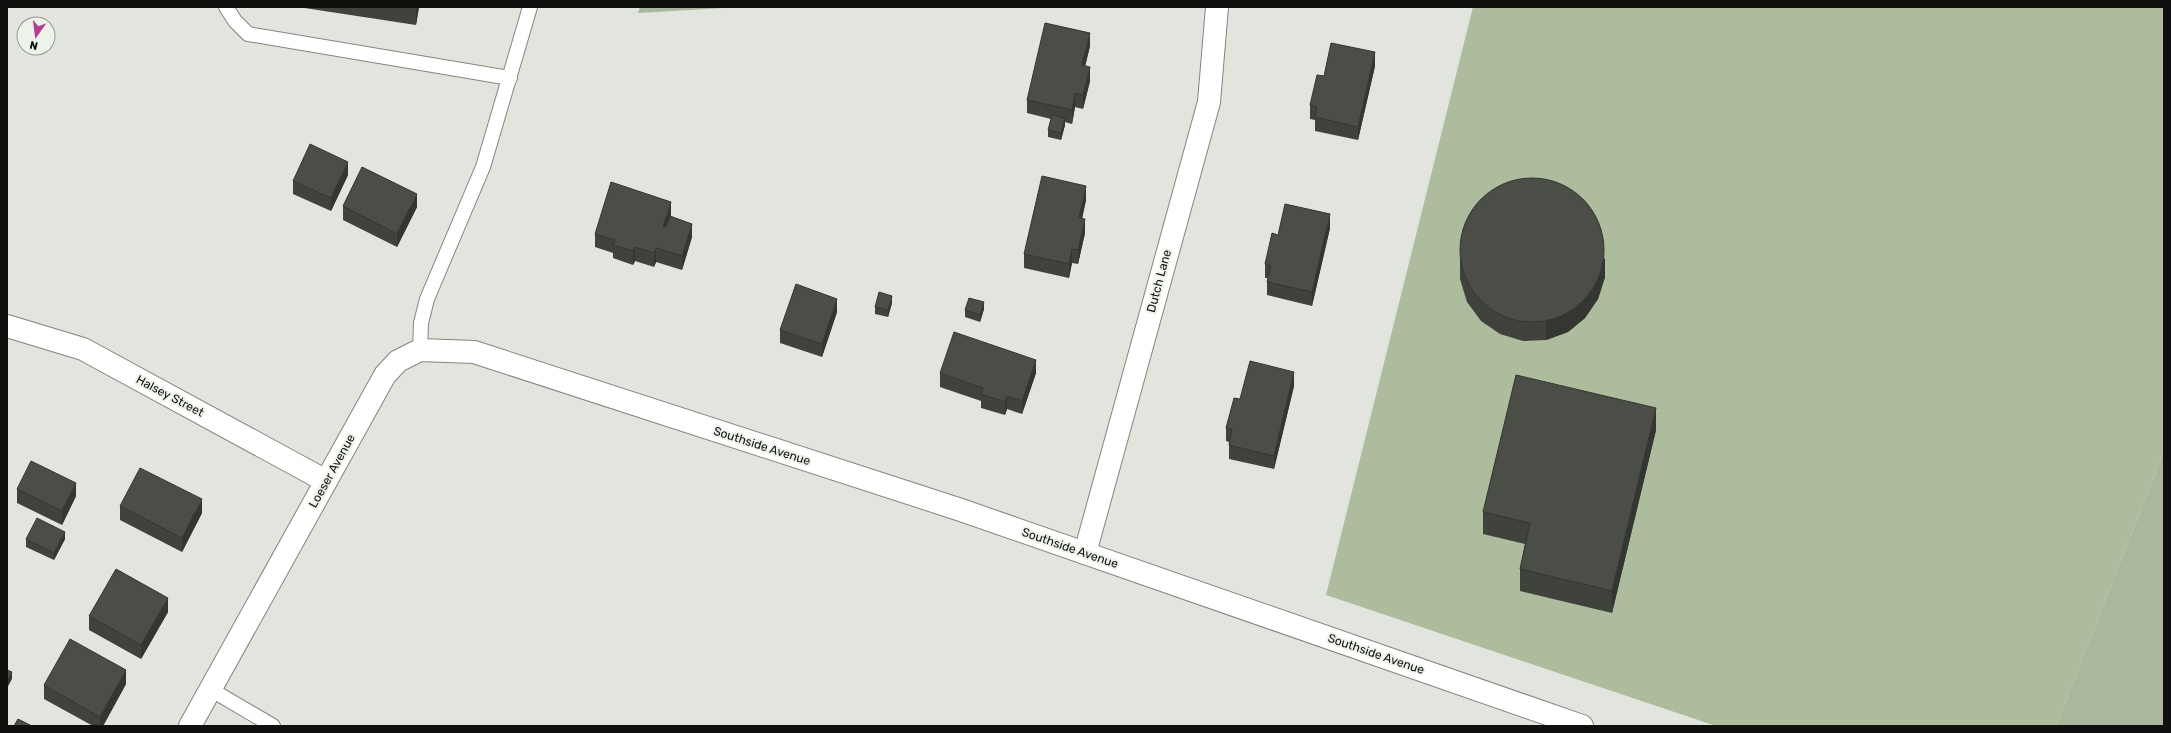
<svg xmlns="http://www.w3.org/2000/svg" width="2171" height="733" font-family="Rubik,sans-serif">
	<style>
		.green { fill: #a9b89c }
		.forest { fill: #acbc9d }
		.lines { fill: none; stroke-linecap: round; stroke-linejoin: round }
		.lane-casing { stroke: #82867e; stroke-width: 16 }
		.street-casing { stroke: #82867e; stroke-width: 24 }
		.lane { stroke: #fff; stroke-width: 14 }
		.street { stroke: #fff; stroke-width: 22 }
		.wall { fill: #40433c }
		.shaded-wall { fill: #343731 }
		.building { fill: #4a4e46; stroke: #343731 }
		.labels { text-anchor: middle; stroke-width: 4; stroke-linejoin: round; paint-order: stroke }
		.street-label { font-size: 12px; fill: #10110e; stroke: #eef3ea }
	</style>
	<rect width="100%" height="100%" fill="#e1e5dd"/>
	<g class="green">
		<path d="M640 7H741L638 13Z"/>
		<path d="M2164 451V726H2056Z"/>
	</g>
	<path class="forest" d="M1473 7H2164V451L2056 726H1716L1326 595Z"/>
	<g class="lines">
		<defs>
			<g id="lane">
				<path d="M226 7 235 21 248 34 510 78"/>
				<path d="M420 350 421 323 427 299 483 167 530 7"/>
				<path d="M210 689 273 726"/>
			</g>
			<g id="street">
				<path d="M7 326 83 349 326 481"/>
				<path d="M1085 553 1209 102 1217 7"/>
				<path d="M190 726 385 375 398 361 420 350 474 352 961 510 1582 726"/>
			</g>
		</defs>
		<use href="#lane" class="lane-casing"/>
		<use href="#street" class="street-casing"/>
		<use href="#lane" class="lane"/>
		<use href="#street" class="street"/>
	</g>
	<g class="wall">
		<path d="M298 7H419L416 25Z"/>
		<path d="M1090 46 1085 66 1090 81 1083 109 1075 107 1072 124 1065 122V125L1061 140 1048 137V130L1051 119 1027 113V100Z"/>
		<path d="M1375 66 1358 140 1315 131V120L1310 119V105L1324 76Z"/>
		<path d="M348 175 331 211 293 194V181Z"/>
		<path d="M1086 200 1082 219 1085 233 1078 264 1072 263 1069 278 1024 268V254Z"/>
		<path d="M343 206 417 207 397 247 343 220Z"/>
		<path d="M671 215V217L692 237 682 270 656 262 654 267 635 261 633 265 613 258V253L595 247V234Z"/>
		<path d="M1330 228 1312 306 1267 295V282L1268 278H1265V264L1278 235Z"/>
		<path d="M1460 260 1605 277 1598 299 1585 318 1568 332 1546 340 1523 341 1500 334 1481 321 1467 302 1460 279Z"/>
		<path d="M892 303 888 317 875 314V307Z"/>
		<path d="M984 309 980 322 965 317V310Z"/>
		<path d="M837 312 822 357 780 343V330Z"/>
		<path d="M940 373H1036L1022 414 1007 409 1005 415 981 408V401L940 387Z"/>
		<path d="M1294 386 1274 469 1229 459V442L1226 441V428L1240 399Z"/>
		<path d="M1656 430 1612 613 1520 591V569L1525 544 1483 534V512Z"/>
		<path d="M17 489 76 496 62 525 17 503Z"/>
		<path d="M120 506 202 513 182 552 120 520Z"/>
		<path d="M26 539H65L54 560 26 547Z"/>
		<path d="M168 612 141 659 89 630V616Z"/>
		<path d="M126 684 103 726H93L44 699V685Z"/>
	</g>
	<g class="shaded-wall">
		<path d="M416 7H419L416 25Z"/>
		<path d="M1090 33V46L1082 79V65Z"/>
		<path d="M1375 52V66L1358 140V127Z"/>
		<path d="M1090 67V81L1083 109V95Z"/>
		<path d="M1075 93V107L1072 124V110Z"/>
		<path d="M1065 118V125L1061 140V133Z"/>
		<path d="M348 162V175L331 211V198Z"/>
		<path d="M1086 186V200L1079 232V218Z"/>
		<path d="M417 194V207L397 247V234Z"/>
		<path d="M671 202V215L663 240V227Z"/>
		<path d="M1330 214V228L1312 306V292Z"/>
		<path d="M1085 219V233L1078 264V250Z"/>
		<path d="M692 224V237L682 270V256Z"/>
		<path d="M635 247V261L633 265V251Z"/>
		<path d="M656 248V262L654 267V253Z"/>
		<path d="M1072 249V263L1069 278V264Z"/>
		<path d="M1605 258V277L1598 299 1585 318 1568 332 1546 340V322Z"/>
		<path d="M892 296V303L888 317V310Z"/>
		<path d="M837 299V312L822 357V344Z"/>
		<path d="M984 302V309L980 322V315Z"/>
		<path d="M1036 360V373L1022 414V401Z"/>
		<path d="M1294 372V386L1274 469V456Z"/>
		<path d="M1007 396V409L1005 415V402Z"/>
		<path d="M1656 408V430L1612 613V591Z"/>
		<path d="M76 483V496L62 525V511Z"/>
		<path d="M202 499V513L182 552V538Z"/>
		<path d="M65 532V539L54 560V553Z"/>
		<path d="M168 598V612L141 659V645Z"/>
		<path d="M126 670V684L103 726H100V717Z"/>
		<path d="M12 672V679L7 688V681Z"/>
	</g>
	<g class="building">
		<path d="M1045 23 1090 33 1082 65 1090 67 1083 95 1075 93 1072 110 1027 100Z"/>
		<path d="M1331 43 1375 52 1358 127 1315 117 1317 107 1310 105 1317 75 1324 76Z"/>
		<path d="M1052 115 1065 118 1061 133 1048 130Z"/>
		<path d="M310 144 348 162 331 198 293 181Z"/>
		<path d="M362 167 417 194 397 234 343 206Z"/>
		<path d="M1042 176 1086 186 1079 218 1085 219 1078 250 1072 249 1069 264 1024 254Z"/>
		<circle cx="1532" cy="250" r="72"/>
		<path d="M611 182 671 202 663 227H666L670 216 692 224 682 256 656 248 654 253 635 247 633 251 613 245 615 240 595 234Z"/>
		<path d="M1285 204 1330 214 1312 292 1267 282 1271 266 1265 264 1272 233 1278 235Z"/>
		<path d="M796 284 837 299 822 344 780 330Z"/>
		<path d="M879 292 892 296 888 310 875 307Z"/>
		<path d="M969 298 984 302 980 315 965 310Z"/>
		<path d="M954 332 1036 360 1022 401 1007 396 1005 402 981 394 983 388 940 373Z"/>
		<path d="M1250 361 1294 372 1274 456 1229 445 1232 429 1226 428 1234 398 1240 399Z"/>
		<path d="M1516 375 1656 408 1612 591 1520 569 1530 523 1483 512Z"/>
		<path d="M31 461 76 483 62 511 17 489Z"/>
		<path d="M140 468 202 499 182 538 120 506Z"/>
		<path d="M37 518 65 532 54 553 26 539Z"/>
		<path d="M116 569 168 598 141 645 89 616Z"/>
		<path d="M70 639 126 670 100 717 44 685Z"/>
		<path d="M7 670 12 672 7 681Z"/>
		<path d="M18 719 32 726H14Z"/>
	</g>
	<g class="labels">
		<g class="street-label">
			<text transform="translate(1159 281) rotate(-75)" y="4">Dutch Lane</text>
			<text transform="translate(170 396) rotate(28)" y="4">Halsey Street</text>
			<text transform="translate(762 446) rotate(18)" y="4">Southside Avenue</text>
			<text transform="translate(332 471) rotate(-61)" y="4">Loeser Avenue</text>
			<text transform="translate(1070 548) rotate(19)" y="4">Southside Avenue</text>
			<text transform="translate(1376 654) rotate(19)" y="4">Southside Avenue</text>
		</g>
	</g>
	<rect width="2171" height="733" fill="none" stroke="#10110e" stroke-width="16"/>
	<g transform="translate(36 36) rotate(194)"><circle r="19" fill="#eef3ea" stroke="#959992"/>
	<path d="M0-3L7 15L0 10L-7 15Z" fill="#b43e96"/>
	<text y="-6" font-size="11" font-weight="bold" text-anchor="middle" fill="#10110e">N</text>
	</g>
</svg>
